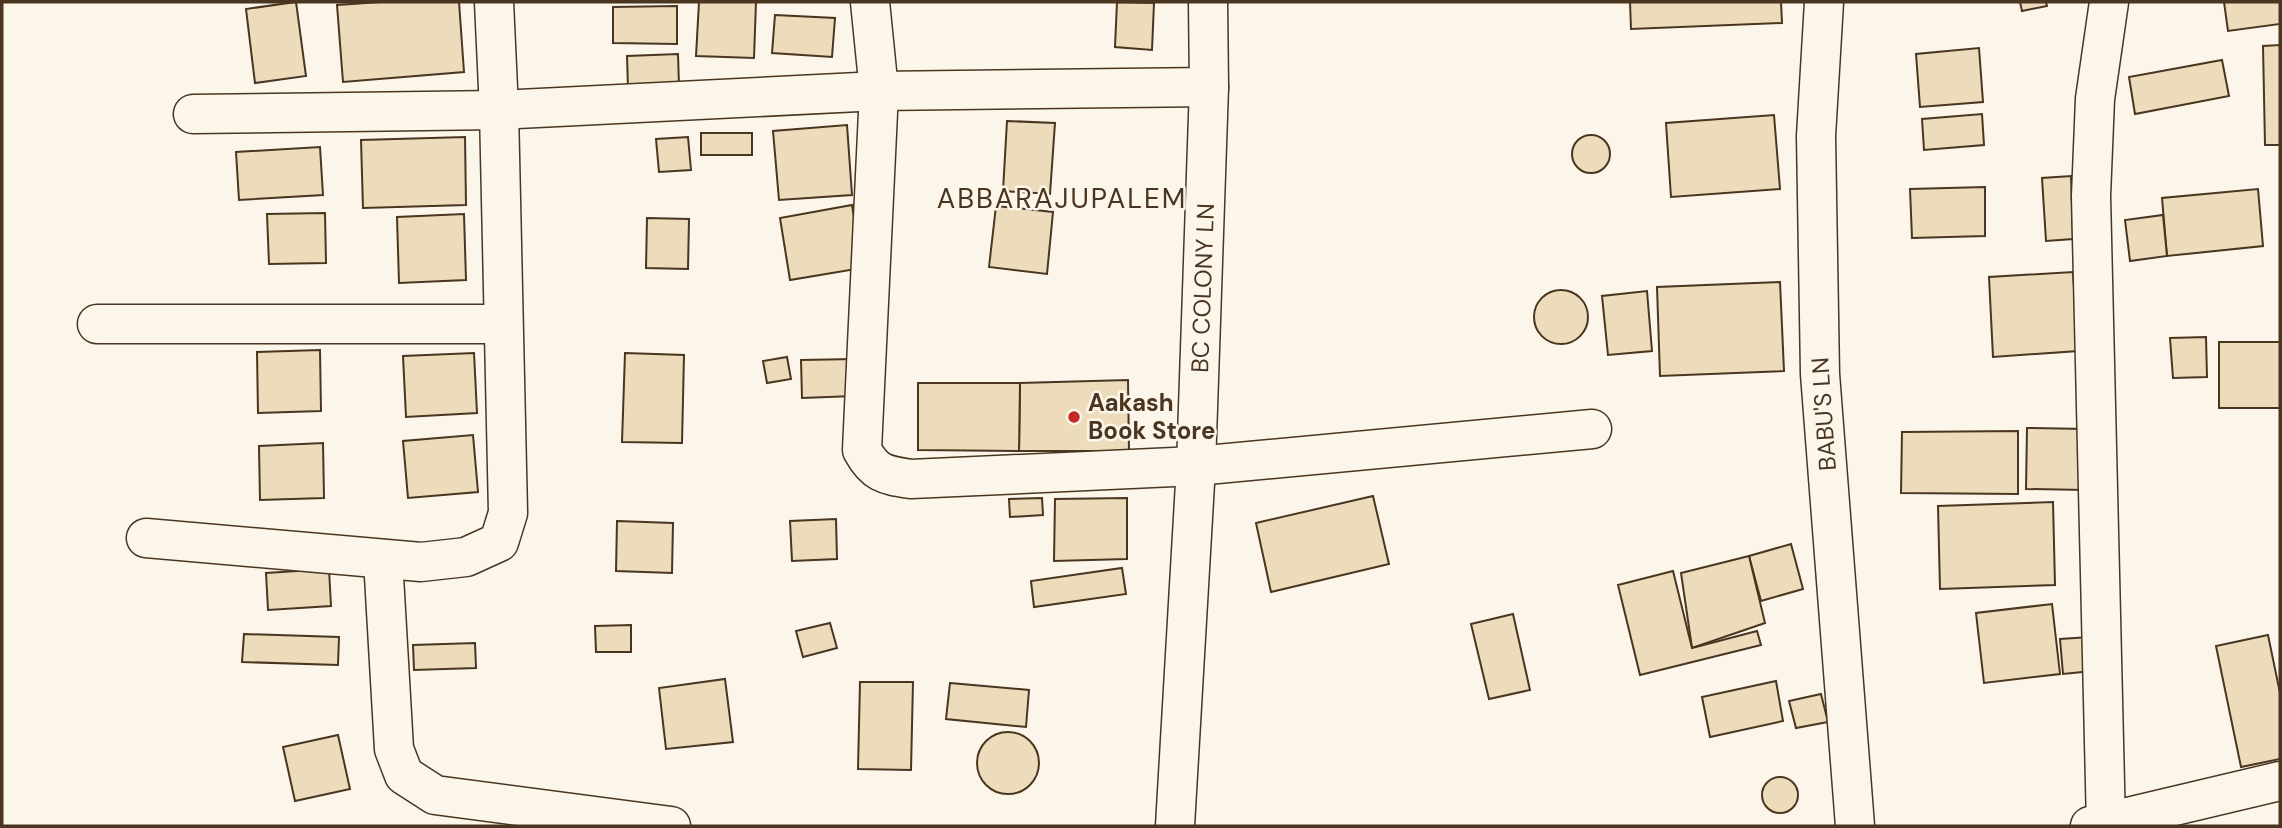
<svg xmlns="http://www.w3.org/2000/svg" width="2282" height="828" font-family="'DM Sans',sans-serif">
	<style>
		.building { fill: #ecdcbc; stroke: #4a3520; stroke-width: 2 }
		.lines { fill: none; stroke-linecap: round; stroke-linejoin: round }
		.minor-casing { stroke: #4a3520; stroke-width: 41 }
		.minor { stroke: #fbf6e9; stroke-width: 38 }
		.poi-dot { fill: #c62828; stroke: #fbf6e9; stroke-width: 2.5 }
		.labels { text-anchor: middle; stroke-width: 5; stroke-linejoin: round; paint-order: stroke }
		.street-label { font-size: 24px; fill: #4a3520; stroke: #fbf6e9 }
		.poi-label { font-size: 24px; font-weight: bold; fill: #4a3520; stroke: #fbf6e9; text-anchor: start }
		.quarter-label { font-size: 28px; letter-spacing: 2px; fill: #4a3520; stroke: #fbf6e9 }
	</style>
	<rect width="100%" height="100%" fill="#fbf6e9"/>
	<g class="building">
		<path d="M296 2 306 76 255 83 246 9Z"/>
		<path d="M381 2H459L464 72 343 82 337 5Z"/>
		<path d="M699 2H756L754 58 696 56Z"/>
		<path d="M1117 2 1154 3 1152 50 1115 47Z"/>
		<path d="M1630 2H1781L1782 23 1631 29Z"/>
		<path d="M2020 2H2046L2047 6 2022 11Z"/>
		<path d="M2224 2H2280V24L2228 31Z"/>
		<path d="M677 6V44L613 43V7Z"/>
		<path d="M775 15 835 18 832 57 772 53Z"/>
		<path d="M2280 45V145H2265L2263 46Z"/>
		<path d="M1979 48 1983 102 1920 107 1916 54Z"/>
		<path d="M678 54 679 86 628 88 627 56Z"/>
		<path d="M2222 60 2229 96 2135 114 2129 77Z"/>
		<path d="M1982 114 1984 145 1924 150 1922 119Z"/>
		<path d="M1774 115 1780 189 1671 197 1666 123Z"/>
		<path d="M1007 121 1055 123 1050 194 1003 191Z"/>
		<path d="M847 125 852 195 779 200 773 131Z"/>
		<rect x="701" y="133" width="51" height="22"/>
		<circle cx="1591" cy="154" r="19"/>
		<path d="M465 137 466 205 363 208 361 140Z"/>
		<path d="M688 137 691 170 659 172 656 139Z"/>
		<path d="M320 147 323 195 239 200 236 152Z"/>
		<path d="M2071 176 2073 239 2046 241 2042 178Z"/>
		<path d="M1985 187V236L1912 238 1910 189Z"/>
		<path d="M2258 189 2263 246 2167 256 2162 198Z"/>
		<path d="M852 205 862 268 790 280 780 218Z"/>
		<path d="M996 206 1053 212 1047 274 989 267Z"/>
		<path d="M325 213 326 263 269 264 267 214Z"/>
		<path d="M464 214 466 280 399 283 397 217Z"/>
		<path d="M2163 215 2167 256 2130 261 2125 220Z"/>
		<path d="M647 218 689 219 688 269 646 268Z"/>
		<path d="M2073 272 2078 351 1993 357 1989 277Z"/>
		<path d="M1780 282 1784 371 1660 376 1657 287Z"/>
		<circle cx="1561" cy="317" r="27"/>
		<path d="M1647 291 1652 351 1608 355 1602 296Z"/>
		<path d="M2206 337 2207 377 2173 378 2170 338Z"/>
		<rect x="2219" y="342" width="61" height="66"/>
		<path d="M320 350 321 411 258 413 257 352Z"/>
		<path d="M474 353 477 413 406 417 403 356Z"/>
		<path d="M625 353 684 355 682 443 622 442Z"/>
		<path d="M787 357 791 379 767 383 763 361Z"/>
		<path d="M854 359V396L802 398 801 360Z"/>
		<path d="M1128 380 1129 451H1019L1020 383Z"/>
		<path d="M918 383H1020L1019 451 918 450Z"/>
		<path d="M2027 428 2086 429V490L2026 489Z"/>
		<path d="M2018 431V494L1901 493 1902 432Z"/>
		<path d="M473 435 478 492 408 498 403 441Z"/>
		<path d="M323 443 324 498 260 500 259 446Z"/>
		<path d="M1373 496 1389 564 1271 592 1256 523Z"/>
		<path d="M1042 498 1043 515 1010 517 1009 499Z"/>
		<path d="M1127 498V559L1054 561 1055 499Z"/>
		<path d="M2053 502 2055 585 1940 589 1938 506Z"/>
		<path d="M836 519 837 559 792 561 790 521Z"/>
		<path d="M617 521 673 523 672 573 616 571Z"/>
		<path d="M1791 544 1803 589 1761 601 1749 556Z"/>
		<path d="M1749 556 1765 623 1692 648 1681 573Z"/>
		<path d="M1122 568 1126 594 1034 607 1031 581Z"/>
		<path d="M329 569 331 606 268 610 266 573Z"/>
		<path d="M1673 571 1692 648 1757 631 1761 645 1640 675 1618 585Z"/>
		<path d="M2052 604 2060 674 1984 683 1976 613Z"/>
		<path d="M1513 614 1530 690 1489 699 1471 624Z"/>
		<path d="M830 623 837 648 803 657 796 631Z"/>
		<path d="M631 625V652H596L595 626Z"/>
		<path d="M244 634 339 637 338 665 242 662Z"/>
		<path d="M2268 635 2280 693V759L2241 767 2216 646Z"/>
		<path d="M2090 637 2092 671 2063 674 2060 639Z"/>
		<path d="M475 643 476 668 414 670 413 645Z"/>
		<path d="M725 679 733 742 666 749 659 688Z"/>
		<path d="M1776 681 1783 721 1710 737 1702 697Z"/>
		<path d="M860 682H913L911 770 858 769Z"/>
		<path d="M950 683 1029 690 1026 727 946 719Z"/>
		<path d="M1821 694 1828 722 1796 728 1789 701Z"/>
		<circle cx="1008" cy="763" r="31"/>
		<path d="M338 735 350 789 295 801 283 747Z"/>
		<circle cx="1780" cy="795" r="18"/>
	</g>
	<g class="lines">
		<defs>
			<g id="minor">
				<path d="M870 2 879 91 862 450C875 474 885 475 911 479L1196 466 1592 429"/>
				<path d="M1824 2 1816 136 1820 374 1855 826"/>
				<path d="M193 114 499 110 879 91 1209 87"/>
				<path d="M97 324H502"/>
				<path d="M146 538 421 562 466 557 499 542 508 513 499 110 494 2"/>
				<path d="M383 559 394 749 404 775 435 795 671 826"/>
				<path d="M1175 826 1196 466 1209 87 1208 2"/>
				<path d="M2090 826 2280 781"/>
				<path d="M2106 826 2091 196 2095 99 2109 2"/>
			</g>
		</defs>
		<use href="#minor" class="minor-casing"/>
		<use href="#minor" class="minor"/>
	</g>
	<circle class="poi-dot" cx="1074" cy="417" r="7"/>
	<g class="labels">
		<g class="street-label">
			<text transform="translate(1203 288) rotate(-88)" y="8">BC COLONY LN</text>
			<text transform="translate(1824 414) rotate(-94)" y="8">BABU'S LN</text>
		</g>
		<g class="poi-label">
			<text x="1088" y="411">Aakash<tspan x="1088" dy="28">Book Store</tspan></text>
		</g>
		<g class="quarter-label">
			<text x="1062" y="208">ABBARAJUPALEM</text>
		</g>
	</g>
	<rect width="2282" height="828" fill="none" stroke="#4a3520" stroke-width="7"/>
</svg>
